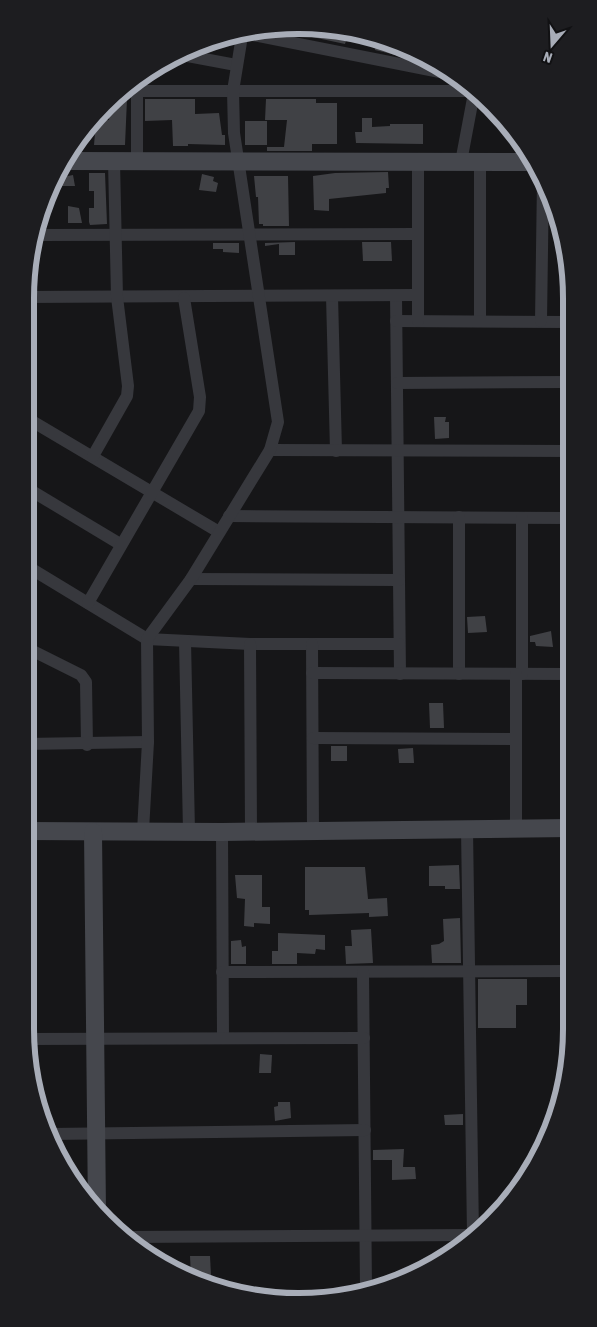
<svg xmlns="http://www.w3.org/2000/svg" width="597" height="1327" font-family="'Asap Condensed',sans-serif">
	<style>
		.building { fill: #404145 }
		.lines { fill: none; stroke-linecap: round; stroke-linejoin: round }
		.street { stroke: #37383d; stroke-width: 12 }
		.secondary { stroke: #45474d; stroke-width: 18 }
		.rim { fill: none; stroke: #a8adb8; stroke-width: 6 }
	</style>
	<rect width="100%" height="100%" fill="#161618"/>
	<g class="building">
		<path d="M304 29 341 34H348L345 44 303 35Z"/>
		<path d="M377 38 387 40 406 49 404 57 375 50Z"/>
		<path d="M122 96 127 99 125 145H94L96 121 109 120 110 105Z"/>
		<path d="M145 99H195V114L219 113 222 135H225V145L188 144V146H173L172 120 145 121Z"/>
		<path d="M266 99H316V103H337V144H312V151H267V147H284L287 120H265Z"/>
		<path d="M362 118H372V127L390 126V124H423V144L356 143 355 132H362Z"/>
		<rect x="245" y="121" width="22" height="24"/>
		<path d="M388 172 389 188H386V193L329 199V211L314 210 313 176 335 173Z"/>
		<path d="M89 173H105L107 224 90 225 89 222V208H94V191H89Z"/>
		<path d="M202 174 214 177 213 181 218 183 216 192 199 190Z"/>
		<path d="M73 175 75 186H53L58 178Z"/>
		<path d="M254 176H288L289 226H263V224H259L258 197H256Z"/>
		<path d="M68 206 79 208 82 223H68Z"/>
		<path d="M295 242V255H279V244L265 246V243Z"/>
		<path d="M362 242H391L392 261H363Z"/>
		<path d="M213 243H239V253L223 252V249H213Z"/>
		<path d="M434 417H446L445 422H449V438L435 439Z"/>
		<path d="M485 616 487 632 468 633 467 617Z"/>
		<path d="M551 631 553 647 536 646 535 642H530V636Z"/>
		<path d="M429 703H443L444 728H430Z"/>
		<rect x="331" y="746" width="16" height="15"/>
		<path d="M413 748 414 763H399L398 749Z"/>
		<path d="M459 865 460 889H445V886H429V866Z"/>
		<path d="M305 867H365L368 899 387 898 388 916 369 917V913L309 915V910H305Z"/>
		<path d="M235 875H262V907H270V924L254 923V927L244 926 245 899 237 898Z"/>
		<path d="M460 918 461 963H432L431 945 439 944 444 941 443 919Z"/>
		<path d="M371 929 373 963 346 964 345 946H352L351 930Z"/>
		<path d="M278 933 325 935V950L316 949 315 954 297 953V964H272V951H278Z"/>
		<path d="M241 940 242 947 246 946V964H231V941Z"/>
		<path d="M478 979H527V1005H516V1028H478Z"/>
		<path d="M260 1054 272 1055 271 1073H259Z"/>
		<path d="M278 1102H290L291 1118 275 1121 274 1107 278 1106Z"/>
		<path d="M463 1114V1125H445L444 1115Z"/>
		<path d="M404 1149 403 1167H415L416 1179 392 1180V1160H373V1150Z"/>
		<path d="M190 1256H210L211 1275 191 1276Z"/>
	</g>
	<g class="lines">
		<g class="street">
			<path d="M248 34 455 75"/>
			<path d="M177 54 236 65"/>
			<path d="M128 91H472"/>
			<path d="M137 91V161"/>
			<path d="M461 162 474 93"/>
			<path d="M480 163V321"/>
			<path d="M36 235 418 234"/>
			<path d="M332 296 336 451"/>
			<path d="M396 296 400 674"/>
			<path d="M25 297 418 295"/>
			<path d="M396 321 570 322"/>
			<path d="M418 321V162"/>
			<path d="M541 321 543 180"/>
			<path d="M397 383 570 382"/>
			<path d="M25 417 219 532"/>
			<path d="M270 450 570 451"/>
			<path d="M93 456 127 396 128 386 117 297 114 161"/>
			<path d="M25 487 120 544"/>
			<path d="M229 516 570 518"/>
			<path d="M459 517V674"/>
			<path d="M25 565 147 639 250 644H399"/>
			<path d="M191 579 399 580"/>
			<path d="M88 603 199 411 200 397 184 298"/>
			<path d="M185 641 189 831"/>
			<path d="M250 644 251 831"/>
			<path d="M312 644 313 831"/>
			<path d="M25 647 81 675 86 682 87 745"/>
			<path d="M312 673 571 674"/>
			<path d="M522 674V518"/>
			<path d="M313 738 516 739"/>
			<path d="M25 744 148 742"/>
			<path d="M516 828V674"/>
			<path d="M467 829 473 1234"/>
			<path d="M143 831 148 742 147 639 191 579 270 450 278 422 234 133 233 91 242 36"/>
			<path d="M222 832 223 1038"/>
			<path d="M222 972 572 971"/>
			<path d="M363 972 366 1289"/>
			<path d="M27 1039 364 1038"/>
			<path d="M50 1134 365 1130"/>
			<path d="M127 1237 472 1235"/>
		</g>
		<g class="secondary">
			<path d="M68 161 533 162"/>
			<path d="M25 831 222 832 571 828"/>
			<path d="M93 832 97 1212"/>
		</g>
	</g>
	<path d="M0 0H597V1327H0ZM298 34H299A264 264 0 0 1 563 298V1029A264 264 0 0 1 299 1293H298A264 264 0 0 1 34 1029V298A264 264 0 0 1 298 34Z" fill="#1d1d20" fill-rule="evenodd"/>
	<path class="rim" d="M298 34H299A264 264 0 0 1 563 298V1029A264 264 0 0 1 299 1293H298A264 264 0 0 1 34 1029V298A264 264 0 0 1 298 34Z"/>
	<g transform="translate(552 45) rotate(199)" stroke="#111113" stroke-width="4" paint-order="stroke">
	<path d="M0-4L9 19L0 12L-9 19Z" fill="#a8adb8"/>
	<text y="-8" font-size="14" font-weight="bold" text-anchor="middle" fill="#a8adb8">N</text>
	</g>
</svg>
